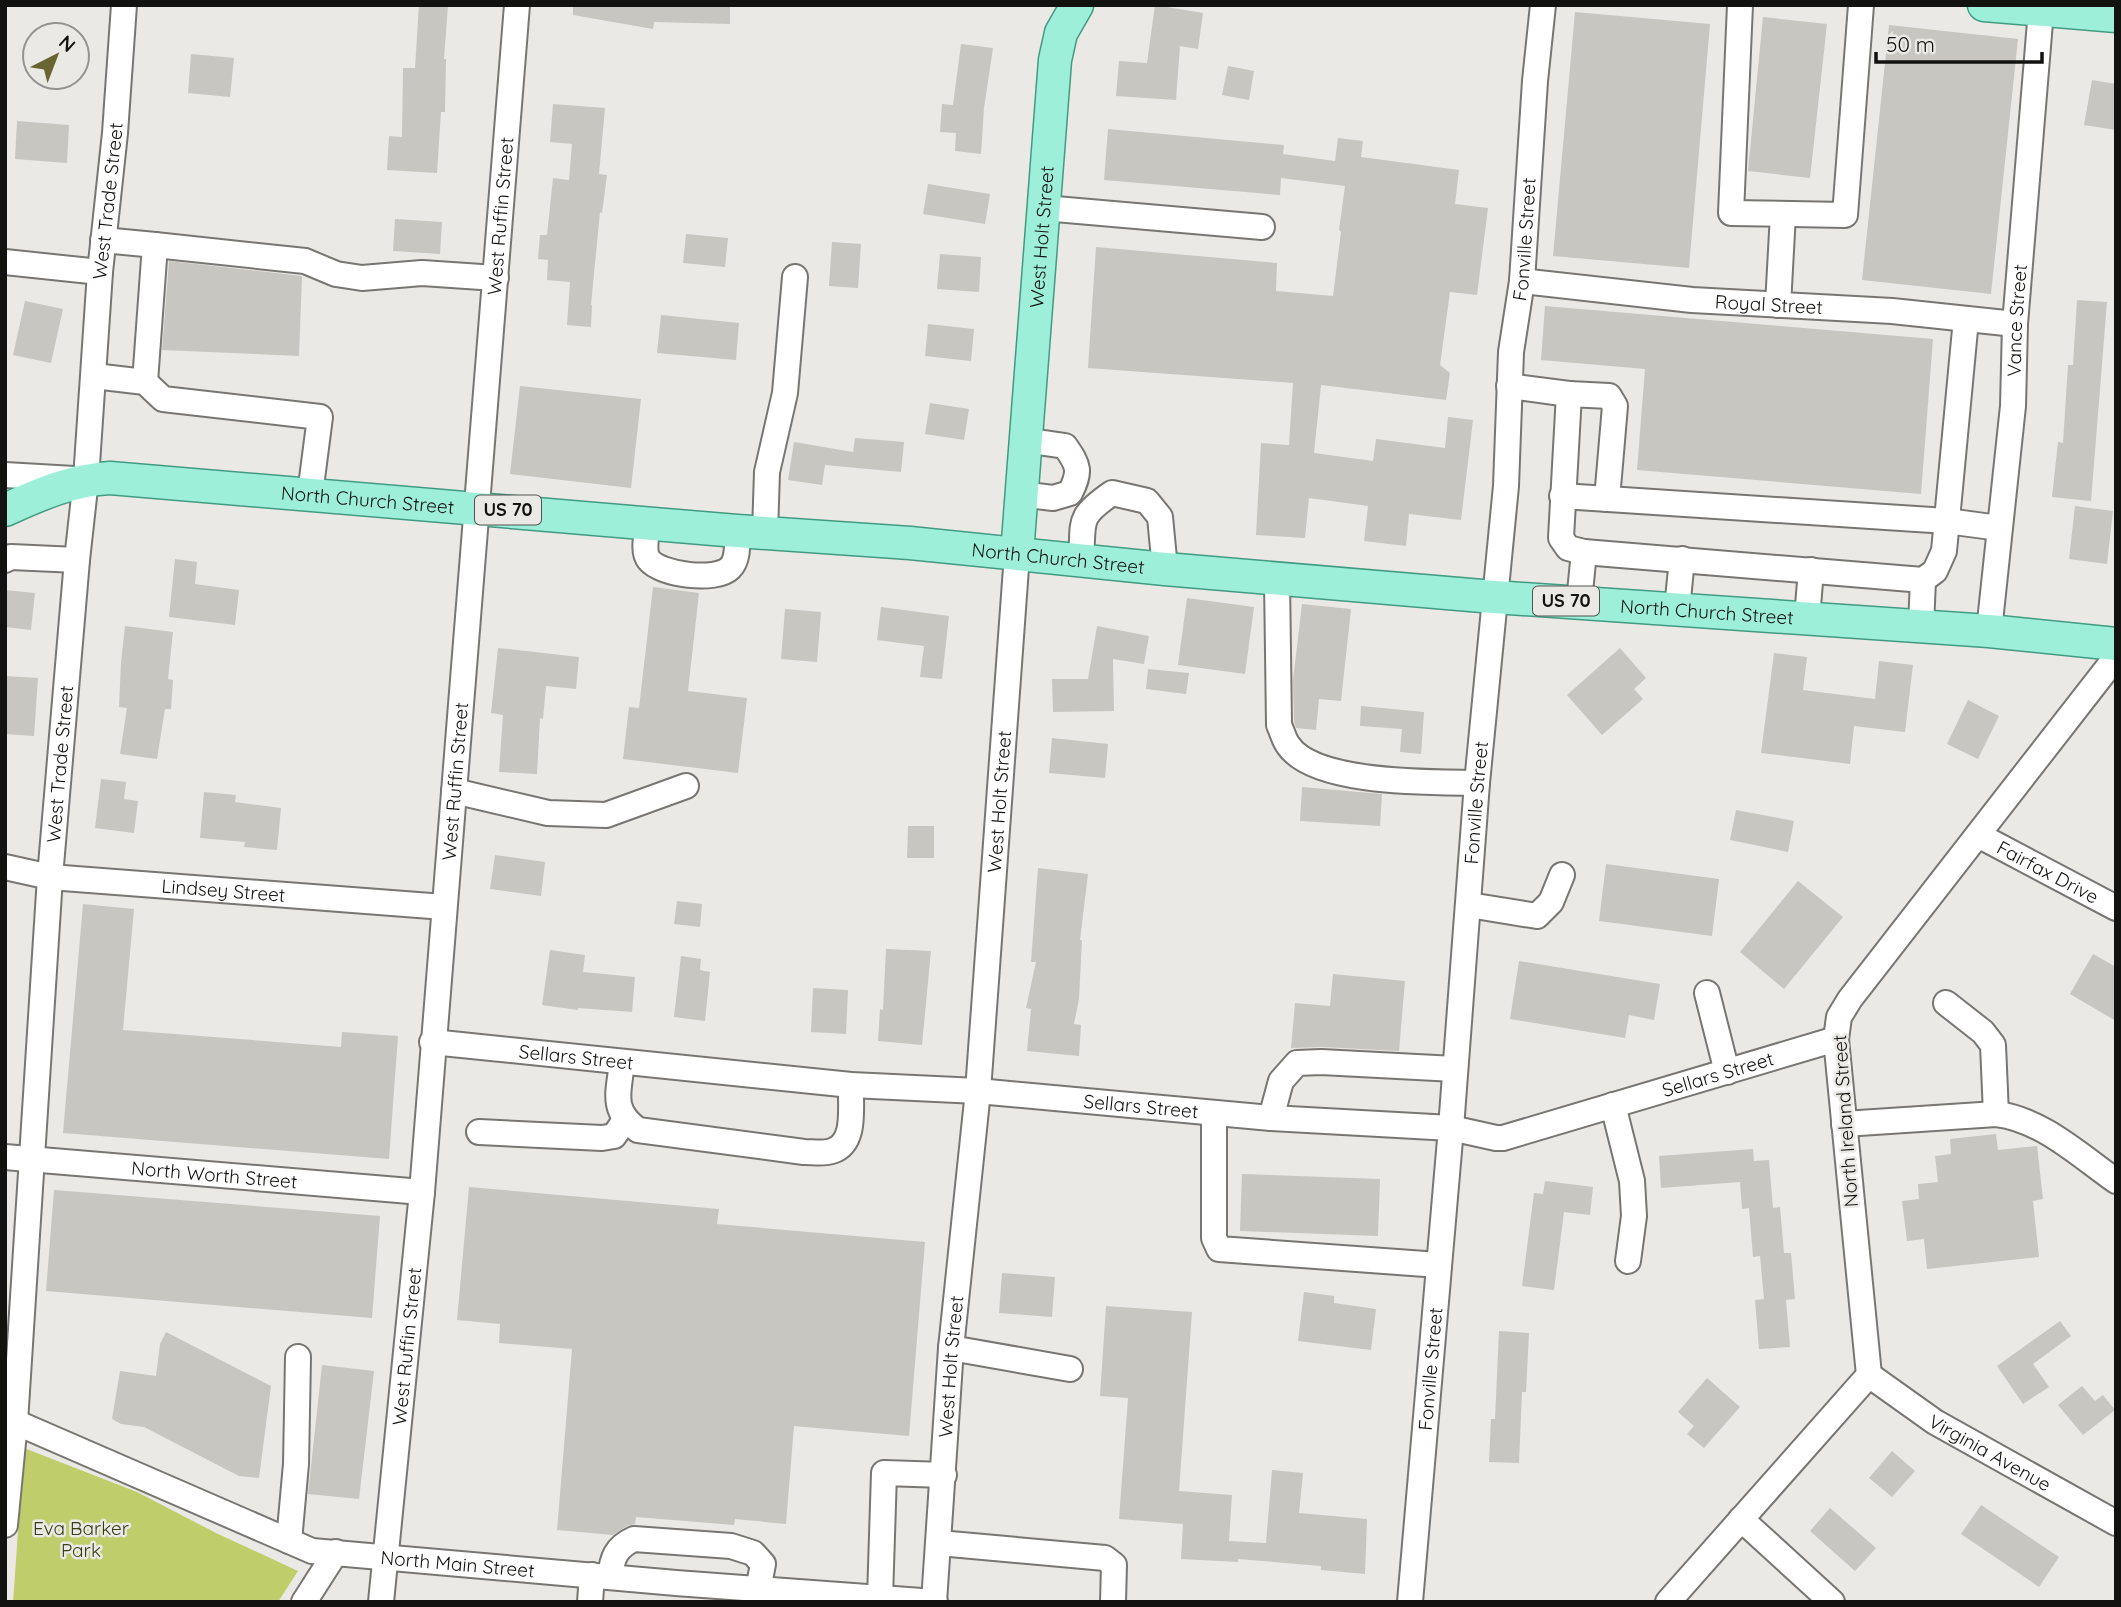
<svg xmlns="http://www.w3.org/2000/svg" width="2121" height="1607" font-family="Quicksand,sans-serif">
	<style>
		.green { fill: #bfcd6b }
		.building { fill: #c7c6c1 }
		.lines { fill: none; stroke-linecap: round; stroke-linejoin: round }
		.minor-casing { stroke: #787672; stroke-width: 28 }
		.major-casing { stroke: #429a82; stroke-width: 35 }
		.minor { stroke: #fff; stroke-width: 24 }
		.major { stroke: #9defd9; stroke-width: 32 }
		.labels { text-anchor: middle; stroke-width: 5; stroke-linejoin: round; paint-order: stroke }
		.shield { fill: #ebe9e5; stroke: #535250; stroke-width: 2 }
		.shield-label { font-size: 18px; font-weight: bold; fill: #121210 }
		.street-label { font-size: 19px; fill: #121210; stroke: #ebe9e5 }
		.park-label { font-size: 19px; fill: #373d12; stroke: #ebe9e5 }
	</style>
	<rect width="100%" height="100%" fill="#ebe9e5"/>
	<path class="green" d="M24 1448 137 1492 216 1533 298 1571 278 1602H13Z"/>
	<g class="building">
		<path d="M419 5H448L444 59H446L445 112H441L437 173 387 170 389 136 402 137 403 68H415Z"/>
		<path d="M573 5H730V24L654 22 653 29 573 15Z"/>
		<path d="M1155 5 1203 13 1198 49 1180 46 1176 100 1116 96 1119 61 1147 63Z"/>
		<path d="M1575 12 1710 24 1689 268 1553 256Z"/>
		<path d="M1763 17 1827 24 1810 178 1748 171Z"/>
		<path d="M1889 25 2018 39 1991 294 1862 280Z"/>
		<path d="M961 44 993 48 984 108 981 154 955 151 956 133 940 132 942 104 953 105Z"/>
		<path d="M191 54 234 58 230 97 188 93Z"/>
		<path d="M1228 66 1254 71 1249 100 1222 95Z"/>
		<path d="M2092 80 2116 84V130L2084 125Z"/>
		<path d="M553 104 605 108 599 174 607 175 602 213 600 212 591 305H592L591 327 567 325 570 282 547 280 548 260 538 259 540 235H547L553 178 569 180 572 144 550 142Z"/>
		<path d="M17 121 69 125 67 163 15 159Z"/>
		<path d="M1108 129 1284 145 1283 154 1335 161 1338 138 1363 141 1361 157 1459 170 1455 204 1488 208 1477 295 1450 292 1440 365 1450 373 1446 400 1321 385 1314 453 1373 461 1376 439 1445 448 1448 417 1473 420 1461 520 1409 514 1406 546 1364 541 1368 506 1309 498 1305 538 1256 535 1261 443 1289 445 1293 383 1088 368 1096 247 1277 263 1276 291 1333 296 1341 232 1339 230 1345 186 1281 178 1280 195 1104 180Z"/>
		<path d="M928 184 990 194 985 224 923 214Z"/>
		<path d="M395 219 442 222 440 254 393 251Z"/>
		<path d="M686 234 728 238 725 267 683 263Z"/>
		<path d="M832 242 861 244 858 288 829 286Z"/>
		<path d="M940 254 981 257 979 292 937 289Z"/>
		<path d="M169 261 302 276 299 356 162 350Z"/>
		<path d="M2077 300 2107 302 2091 501 2052 497 2058 442 2063 443 2068 365H2073Z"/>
		<path d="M25 301 63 309 51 363 13 355Z"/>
		<path d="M1545 306 1933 339 1921 494 1637 470 1645 369 1541 360Z"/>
		<path d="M661 315 739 323 736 360 657 353Z"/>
		<path d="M928 324 974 329 971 361 925 356Z"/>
		<path d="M520 386 641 399 631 488 510 474Z"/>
		<path d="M930 403 969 409 964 440 925 434Z"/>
		<path d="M855 438 904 442 901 472 825 465 822 485 788 480 794 442 853 452Z"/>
		<path d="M2075 506 2113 511 2107 564 2069 559Z"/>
		<path d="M175 559 197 562 195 584 239 590 235 625 169 617Z"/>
		<path d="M653 587 699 593 688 691 747 698 738 773 623 759 629 707 639 708Z"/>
		<path d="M5 590 35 593 31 630 5 627Z"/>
		<path d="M1187 598 1254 607 1245 674 1178 665Z"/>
		<path d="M1302 604 1351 609 1341 701 1319 699 1316 730 1296 728 1294 722 1293 680Z"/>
		<path d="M881 607 949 616 942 679 920 677 924 646 877 640Z"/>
		<path d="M785 609 821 612 817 662 781 659Z"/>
		<path d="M125 626 173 632 168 679 173 680 171 709H165L157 759 120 754 127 708 119 707 121 662Z"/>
		<path d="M1097 626 1149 636 1144 664 1113 659 1114 711 1053 712 1052 679H1088Z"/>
		<path d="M498 648 579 657 576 689 546 686 543 719 540 718 537 774 499 772 503 715 491 713Z"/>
		<path d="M1620 648 1646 678 1634 689 1643 699 1602 735 1567 695Z"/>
		<path d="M1774 653 1807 657 1803 690 1875 699 1879 661 1913 665 1905 732 1854 726 1850 764 1761 753Z"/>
		<path d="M1148 669 1189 673 1186 694 1146 689Z"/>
		<path d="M5 676 38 678 34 736 5 734Z"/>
		<path d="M1968 700 1999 716 1978 759 1947 744Z"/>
		<path d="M1361 706 1424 712 1421 754 1400 752 1402 729 1360 726Z"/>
		<path d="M1052 738 1108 744 1105 778 1049 773Z"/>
		<path d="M101 779 126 782 124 799 138 801 134 833 95 828Z"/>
		<path d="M1302 787 1382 794 1380 826 1300 821Z"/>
		<path d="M204 792 236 795 235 802 281 808 277 850 244 847 245 842 200 838Z"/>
		<path d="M1736 810 1794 821 1788 852 1730 840Z"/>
		<path d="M908 826H934V858H907Z"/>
		<path d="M495 855 545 862 541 896 490 889Z"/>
		<path d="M1606 864 1719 879 1712 936 1599 921Z"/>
		<path d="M1038 868 1088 874 1080 940H1082L1079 999 1074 1024 1081 1025 1079 1056 1027 1051 1031 1009 1026 1008 1036 962H1031Z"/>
		<path d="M1798 881 1843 917 1784 989 1740 952Z"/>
		<path d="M677 901 702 904 700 927 674 924Z"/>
		<path d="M83 904 134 909 123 1030 341 1047 342 1032 398 1036 389 1159 63 1133Z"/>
		<path d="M886 949 931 951 922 1045 878 1041 880 1009 883 1010Z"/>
		<path d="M550 950 585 955 583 972 635 977 632 1012 578 1008V1010L542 1005Z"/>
		<path d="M2093 954 2116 967V1021L2070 994Z"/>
		<path d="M681 956 701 959 700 970 710 972 705 1021 674 1017Z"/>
		<path d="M1519 961 1660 984 1654 1020 1629 1015 1625 1038 1510 1019Z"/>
		<path d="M1333 974 1405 981 1399 1051 1322 1047 1291 1048 1295 1003 1330 1006Z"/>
		<path d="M813 988 848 990 846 1034 811 1032Z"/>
		<path d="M1996 1134 1998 1150 2037 1146 2043 1199 2033 1201 2039 1257 1927 1269 1924 1239 1907 1241 1902 1201 1919 1199 1918 1184 1938 1182 1935 1156 1951 1154 1950 1139Z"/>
		<path d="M1753 1149 1754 1161 1769 1160 1773 1208 1780 1207 1784 1253H1791L1795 1299 1786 1300 1790 1347 1759 1349 1755 1300 1764 1299 1760 1256 1753 1257 1749 1208 1742 1209 1740 1182 1661 1188 1659 1156Z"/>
		<path d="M1242 1174 1380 1179 1378 1236 1240 1231Z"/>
		<path d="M1545 1181 1593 1187 1590 1215 1564 1212 1554 1290 1522 1286 1534 1193 1543 1194Z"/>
		<path d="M469 1187 719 1209 717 1224 925 1242 909 1436 794 1426 786 1524 735 1519 734 1525 636 1517 635 1524 627 1526 613 1535 557 1530 572 1349 499 1343 500 1324 457 1320Z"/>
		<path d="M54 1190 380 1216 372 1318 46 1291Z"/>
		<path d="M1002 1273 1055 1277 1052 1317 999 1313Z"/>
		<path d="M1304 1292 1334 1296V1303L1376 1309 1371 1350 1298 1341Z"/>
		<path d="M1106 1306 1192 1312 1179 1491 1232 1495 1229 1541 1266 1543 1272 1470 1303 1473 1299 1513 1367 1519 1365 1574 1321 1570V1566L1238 1559V1562L1181 1559 1183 1524 1119 1519 1128 1398 1100 1396Z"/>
		<path d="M2060 1321 2071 1336 2033 1364 2049 1387 2023 1404 1997 1366Z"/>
		<path d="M1499 1331 1529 1333 1526 1392H1522L1519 1463 1489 1462 1491 1419H1495Z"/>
		<path d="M166 1332 271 1386 259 1478 239 1476 144 1427 121 1424 112 1419 120 1371 156 1376 160 1344Z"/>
		<path d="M322 1365 374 1371 359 1499 308 1494Z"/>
		<path d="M1707 1378 1740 1407 1704 1448 1687 1434 1694 1426 1678 1412Z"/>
		<path d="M2082 1386 2095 1401 2103 1395 2115 1410 2083 1435 2058 1405Z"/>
		<path d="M1892 1451 1915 1471 1892 1497 1869 1478Z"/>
		<path d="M1981 1505 2059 1557 2039 1587 1961 1534Z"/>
		<path d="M1830 1508 1876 1548 1855 1571 1810 1531Z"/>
	</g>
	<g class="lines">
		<defs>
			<g id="minor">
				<path d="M1740 5 1731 213 1845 215 1861 5"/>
				<path d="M1044 208 1262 227"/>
				<path d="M103 240 155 245 145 382"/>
				<path d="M155 245 305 261 336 274 362 278 422 273 496 278"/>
				<path d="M5 262 100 272"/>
				<path id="s1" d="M1522 281 1692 300 1892 311 2015 324"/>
				<path d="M1778 305 1783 214"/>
				<path d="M94 376 145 382 163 399 320 417 310 494"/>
				<path d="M1509 386 1569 394"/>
				<path d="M5 475 74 479"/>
				<path d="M1020 494 1053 498 1070 493C1081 471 1079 466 1065 446L1024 440"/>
				<path d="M1562 496 1947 521 1999 528"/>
				<path d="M1607 499 1615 406 1609 396 1569 394 1561 538 1568 548 1584 552 1923 580 1935 571 1944 551 1966 319"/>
				<path d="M648 523C647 534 642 551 649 560 661 575 716 582 730 568 739 559 737 543 737 531"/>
				<path d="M765 533 767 472 785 393 795 277"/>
				<path d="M5 560 11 557 77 560"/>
				<path d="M1081 561C1084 520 1076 518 1112 493L1147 501 1160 517 1165 569"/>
				<path d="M1277 579 1279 725C1282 731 1284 740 1288 745 1314 785 1434 782 1477 783"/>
				<path d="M1579 602 1584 552"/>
				<path d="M1677 609 1682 559"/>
				<path d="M1807 618 1811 570"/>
				<path d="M1921 626 1923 580"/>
				<path id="s2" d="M1989 631 2013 406 2015 324 2041 10"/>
				<path d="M454 791 548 813 606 815 686 786"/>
				<path id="s3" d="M1978 835 2116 908"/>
				<path id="s4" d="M5 867 50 877 444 907"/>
				<path d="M1469 905 1537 916 1551 902 1562 875"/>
				<path d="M1707 993 1727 1072"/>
				<path d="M1946 1003 1983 1032 1993 1045 1996 1114"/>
				<path id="s5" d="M432 1042 851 1085 978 1091 1271 1118 1451 1128 1496 1138H1503L1836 1039"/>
				<path d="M622 1062C619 1092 610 1110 638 1130L804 1152C813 1152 824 1154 832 1151 857 1143 850 1106 851 1085"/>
				<path d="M1613 1105 1632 1181 1634 1216 1628 1261"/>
				<path d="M1214 1113V1238L1219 1249 1439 1265"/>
				<path d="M1271 1118 1281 1081 1297 1063 1321 1062 1455 1069"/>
				<path d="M1844 1124 1996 1114C2041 1119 2079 1155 2116 1181"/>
				<path d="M479 1132 602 1138 614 1136 625 1120"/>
				<path id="s6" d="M5 1157 422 1192"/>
				<path d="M951 1348 1070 1369"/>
				<path id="s7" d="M1869 1375 1935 1422 2116 1523"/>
				<path id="s8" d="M5 1421 15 1422 312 1551 676 1583 935 1602"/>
				<path d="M1741 1519 1832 1602"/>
				<path id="s9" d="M5 1525 15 1422 50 877 77 560 86 479 100 272 115 133 124 5"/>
				<path d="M289 1541 296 1464 298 1357"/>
				<path d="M939 1543 1105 1558 1114 1565 1113 1602"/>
				<path d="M610 1577C612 1558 616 1547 634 1539L731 1546 753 1553 763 1564 758 1590"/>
				<path d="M880 1598 884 1473 944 1475"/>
				<path d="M304 1602 336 1552"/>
				<path id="s10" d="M381 1602 422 1192 517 5"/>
				<path d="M590 1602 592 1575"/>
				<path id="s11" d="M934 1602 951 1348 978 1091 1017 554"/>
				<path id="s12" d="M1410 1602 1451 1128 1477 783 1506 486 1511 352 1522 281 1535 81 1543 5"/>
				<path d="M1668 1602 1869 1375 1836 1039 1839 1017 1850 999 2116 657"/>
			</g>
			<g id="major">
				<path d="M1984 5 2116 16"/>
				<path id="s13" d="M5 510C40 494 72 480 110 478L737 531 910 543 1165 569 1494 597 1989 631 2116 644"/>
				<path id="s14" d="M1017 554 1055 60 1061 33 1077 5"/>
			</g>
		</defs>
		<use href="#minor" class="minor-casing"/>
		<use href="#major" class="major-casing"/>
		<use href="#minor" class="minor"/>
		<use href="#major" class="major"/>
	</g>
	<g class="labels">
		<g class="shield">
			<rect x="475" y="495.5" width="66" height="29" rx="5"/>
			<rect x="1533" y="586.5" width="66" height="29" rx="5"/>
		</g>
		<g class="shield-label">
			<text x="508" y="516">US 70</text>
			<text x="1566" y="607">US 70</text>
		</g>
		<g class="street-label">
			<text dy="7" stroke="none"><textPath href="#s9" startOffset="1328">West Trade Street</textPath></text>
			<text dy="7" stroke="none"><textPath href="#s10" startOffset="1391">West Ruffin Street</textPath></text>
			<text dy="7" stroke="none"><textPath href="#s14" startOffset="318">West Holt Street</textPath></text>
			<text dy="7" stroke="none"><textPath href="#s12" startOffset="1368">Fonville Street</textPath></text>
			<text dy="7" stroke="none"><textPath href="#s1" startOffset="248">Royal Street</textPath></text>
			<text dy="7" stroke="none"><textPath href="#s2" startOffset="312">Vance Street</textPath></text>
			<text dy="7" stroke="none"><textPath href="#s13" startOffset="369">North Church Street</textPath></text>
			<text dy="7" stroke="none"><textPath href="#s13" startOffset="1062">North Church Street</textPath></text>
			<text dy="7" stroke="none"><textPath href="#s13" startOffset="1713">North Church Street</textPath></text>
			<text dy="7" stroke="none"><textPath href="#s9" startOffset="763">West Trade Street</textPath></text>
			<text dy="7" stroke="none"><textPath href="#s10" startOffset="824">West Ruffin Street</textPath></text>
			<text dy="7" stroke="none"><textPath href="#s11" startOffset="803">West Holt Street</textPath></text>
			<text dy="7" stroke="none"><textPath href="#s12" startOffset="802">Fonville Street</textPath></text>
			<text dy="7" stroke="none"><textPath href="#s3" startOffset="79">Fairfax Drive</textPath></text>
			<text dy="7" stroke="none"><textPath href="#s4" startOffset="220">Lindsey Street</textPath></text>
			<text dy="7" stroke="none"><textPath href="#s5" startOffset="145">Sellars Street</textPath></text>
			<text dy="7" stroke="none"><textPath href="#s5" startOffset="1300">Sellars Street</textPath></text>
			<text dy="7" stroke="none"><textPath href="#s5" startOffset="712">Sellars Street</textPath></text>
			<text transform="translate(1845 1121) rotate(-94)" y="7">North Ireland Street</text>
			<text dy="7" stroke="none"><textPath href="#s6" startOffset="210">North Worth Street</textPath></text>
			<text dy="7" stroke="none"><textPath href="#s10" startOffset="257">West Ruffin Street</textPath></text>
			<text dy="7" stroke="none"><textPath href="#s11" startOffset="236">West Holt Street</textPath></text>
			<text dy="7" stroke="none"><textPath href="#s12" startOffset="234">Fonville Street</textPath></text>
			<text dy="7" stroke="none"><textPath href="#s7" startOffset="144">Virginia Avenue</textPath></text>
			<text dy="7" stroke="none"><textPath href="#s8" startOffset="480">North Main Street</textPath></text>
		</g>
		<g class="park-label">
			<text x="81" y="1535">Eva Barker<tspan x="81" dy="22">Park</tspan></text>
		</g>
	</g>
	<rect width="2121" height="1607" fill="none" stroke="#121210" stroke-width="14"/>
	<g transform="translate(56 56) rotate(42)"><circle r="33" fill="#ebe9e5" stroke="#949390" stroke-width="2"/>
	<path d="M0-5L12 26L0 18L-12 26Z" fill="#6a6430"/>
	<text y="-10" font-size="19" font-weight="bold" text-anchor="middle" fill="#121210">N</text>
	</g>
	<path d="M1876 52v10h166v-10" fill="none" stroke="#121210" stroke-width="3.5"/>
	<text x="1886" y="52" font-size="21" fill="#121210" stroke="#ebe9e5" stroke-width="5" paint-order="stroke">50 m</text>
</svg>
